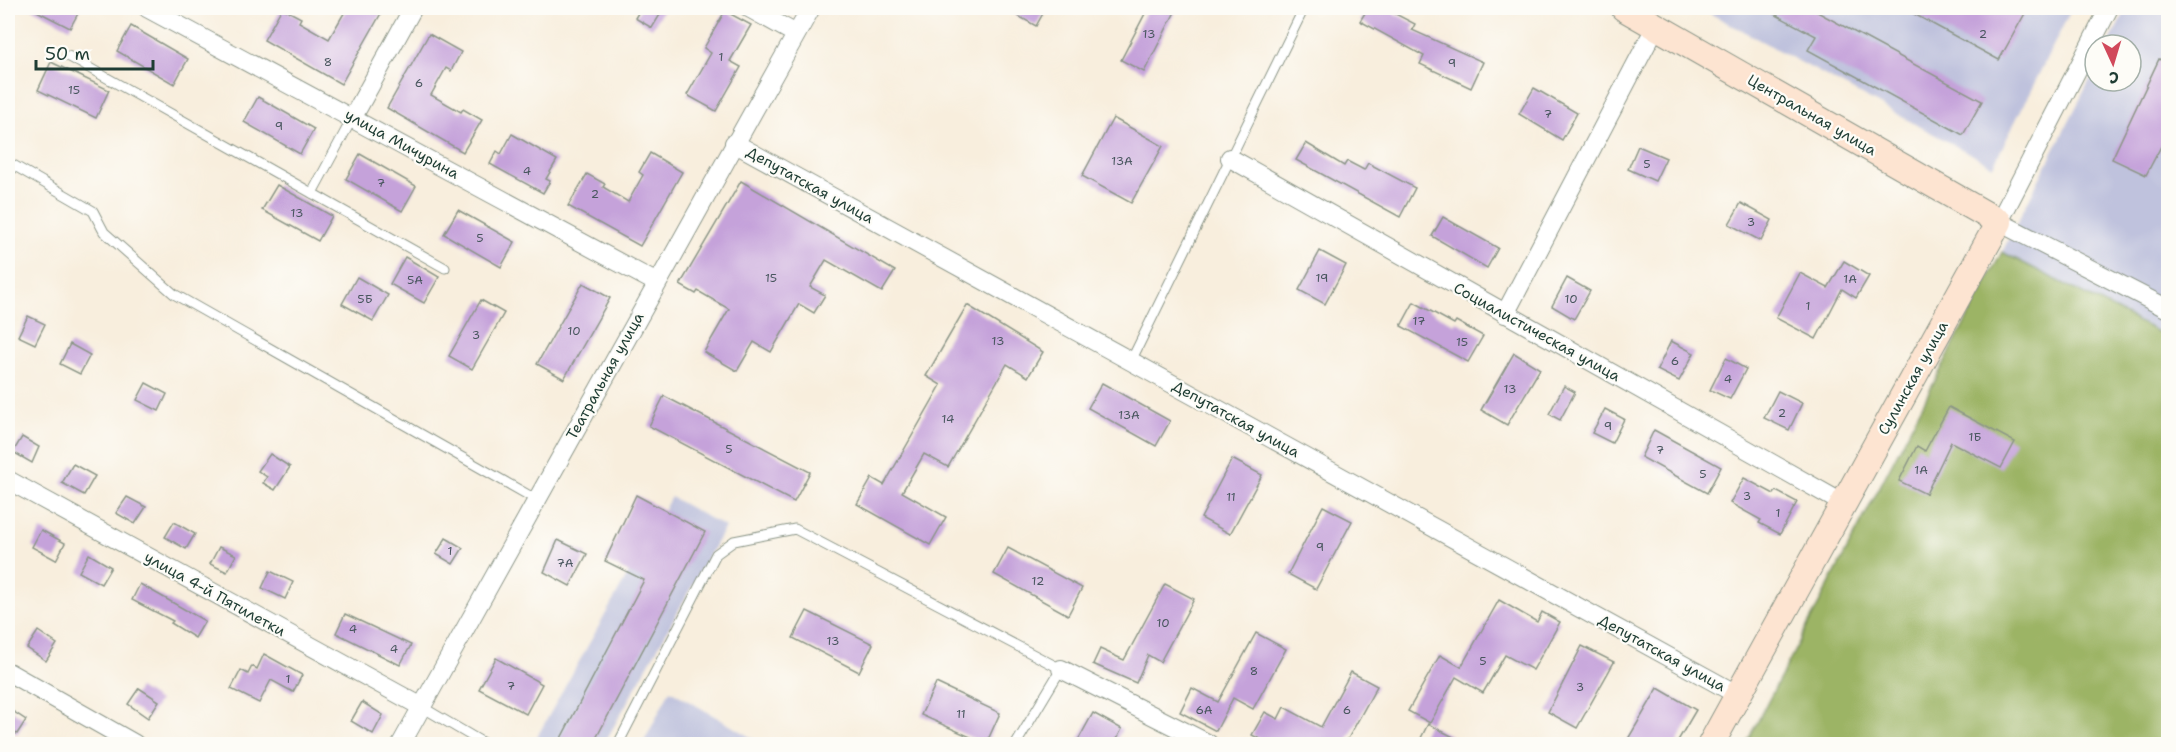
<svg xmlns="http://www.w3.org/2000/svg" width="2176" height="752" font-family="'Shantell Sans',sans-serif">
	<style>
		.industrial { fill: #bfc2dd }
		.forest { fill: #9cb465; stroke: #5e784c; stroke-width: 1.5 }
		.building { fill: #c5a2da }
		.lines { fill: none; stroke-linecap: round; stroke-linejoin: round }
		.service-casing { stroke: #8c9688; stroke-width: 11 }
		.minor-casing { stroke: #8c9688; stroke-width: 20 }
		.secondary-casing { stroke: #8c9688; stroke-width: 28 }
		.service { stroke: #fff; stroke-width: 9 }
		.minor { stroke: #fff; stroke-width: 18 }
		.secondary { stroke: #fde4d1; stroke-width: 26 }
		.labels { text-anchor: middle; stroke-width: 4.5; stroke-linejoin: round; paint-order: stroke }
		.number-label { font-size: 12px; fill: #48565e }
		.street-label { font-size: 15px; fill: #1f3d34; stroke: #fdfcf7 }
	</style>
	<rect width="100%" height="100%" fill="#fdfcf7"/>
	<filter id="ink" filterUnits="userSpaceOnUse"><feTurbulence type="fractalNoise" baseFrequency=".0167" numOctaves="2"/><feDisplacementMap in="SourceGraphic" scale="12" xChannelSelector="R" yChannelSelector="G"/><feConvolveMatrix kernelMatrix="1 2 1 2 8 2 1 2 1" color-interpolation-filters="sRGB"/></filter>
	<filter id="wash" filterUnits="userSpaceOnUse"><feTurbulence type="fractalNoise" baseFrequency=".008" numOctaves="4" result="noise"/><feDisplacementMap in="SourceGraphic" scale="24" xChannelSelector="R" yChannelSelector="G"/><feGaussianBlur stdDeviation="1.35" result="paint"/><feColorMatrix in="noise" values="0 0 0 0 0 0 0 0 0 0 0 0 0 0 0 0 0 1.4 0 .05"/><feComposite in="paint" operator="in"/></filter>
	<g filter="url(#wash)">
		<rect width="100%" height="100%" fill="#f8eedd"/>
		<g class="industrial">
			<path d="M1700 8H2072L1993 166Z"/>
			<path d="M2127 8H2168V337L2002 252 2095 70V81H2131V45H2108Z"/>
			<path d="M671 497 725 527 604 744H533Z"/>
			<path d="M670 690 762 744H643Z"/>
		</g>
		<path class="forest" d="M2002 252 2168 337V744H1746Z"/>
		<g id="blocks">
			<g class="building">
				<path d="M31 8H81L70 28Z"/>
				<path d="M282 8 301 18 299 22 329 39 347 8H384L341 84 264 40Z"/>
				<path d="M641 8H664L652 28 635 18Z"/>
				<path d="M1004 8H1046L1036 26Z"/>
				<path d="M1148 8H1177L1144 72 1121 60Z"/>
				<path d="M1368 8H1384L1415 24 1412 30 1483 62 1471 88 1420 64 1424 56 1360 21Z"/>
				<path d="M1763 8H1810L1982 101 1963 135 1808 50 1816 36Z"/>
				<path d="M1903 8H2028L1999 60Z"/>
				<path d="M725 11 751 25 730 61 741 67 716 111 687 95 711 53 704 48Z"/>
				<path d="M131 26 188 59 174 84 117 51Z"/>
				<path d="M429 34 461 52 451 71 446 68 431 95 461 112 463 109 482 120 463 152 387 108Z"/>
				<path d="M2159 59 2169 64V131L2146 175 2112 159Z"/>
				<path d="M51 62 109 90 96 118 38 90Z"/>
				<path d="M1534 88 1577 113 1562 140 1519 114Z"/>
				<path d="M258 97 314 129 300 154 244 122Z"/>
				<path d="M1113 118 1163 146 1131 203 1082 176Z"/>
				<path d="M512 134 557 160 546 179 550 181 543 193 490 164 497 151 501 154Z"/>
				<path d="M1306 143 1344 166 1347 161 1364 170 1368 163 1415 188 1400 217 1296 160Z"/>
				<path d="M1638 146 1666 158 1655 181 1628 169Z"/>
				<path d="M650 153 682 172 640 246 568 206 587 174 605 184 603 187 628 202 643 175 639 172Z"/>
				<path d="M360 154 416 186 402 211 346 179Z"/>
				<path d="M741 181 895 271 882 292 826 260 810 287 825 295 814 313 799 304 771 352 754 342 737 371 704 352 729 309 698 291 696 294 680 285Z"/>
				<path d="M277 185 332 216 318 241 262 210Z"/>
				<path d="M1741 203 1772 220 1761 241 1729 224Z"/>
				<path d="M458 210 515 242 501 267 444 234Z"/>
				<path d="M1443 217 1498 248 1487 268 1432 236Z"/>
				<path d="M1320 251 1346 265 1325 304 1299 290Z"/>
				<path d="M405 257 439 277 424 303 390 284Z"/>
				<path d="M1844 261 1869 276 1856 298 1842 289 1816 339 1776 318 1800 273 1828 288Z"/>
				<path d="M357 277 388 295 373 321 342 304Z"/>
				<path d="M1567 278 1590 291 1574 319 1552 306Z"/>
				<path d="M583 283 610 298 564 379 537 364Z"/>
				<path d="M481 300 504 313 472 369 449 356Z"/>
				<path d="M1414 302 1454 324 1456 321 1483 336 1468 362 1401 326Z"/>
				<path d="M967 305 1043 352 1028 377 1007 364 948 467 924 454 902 492 946 517 930 545 857 504 872 478 884 485 941 385 926 376Z"/>
				<path d="M28 316 45 324 35 344 18 336Z"/>
				<path d="M1671 341 1694 353 1679 381 1657 370Z"/>
				<path d="M70 344 90 355 80 374 60 364Z"/>
				<path d="M1514 353 1540 369 1507 425 1481 410Z"/>
				<path d="M1726 358 1746 369 1730 399 1710 390Z"/>
				<path d="M146 383 167 394 159 411 137 400Z"/>
				<path d="M1102 383 1170 421 1156 446 1088 408Z"/>
				<path d="M1564 386 1575 392 1560 420 1549 414Z"/>
				<path d="M1778 391 1802 403 1789 430 1764 418Z"/>
				<path d="M664 396 810 472 794 502 649 426Z"/>
				<path d="M1949 407 2015 442 2001 468 1951 442 1926 494 1899 481 1917 446 1925 451Z"/>
				<path d="M1605 409 1624 419 1612 443 1592 433Z"/>
				<path d="M1654 430 1721 467 1707 493 1641 457Z"/>
				<path d="M22 437 39 447 32 463 13 452Z"/>
				<path d="M270 454 290 467 275 490 263 483 267 477 258 471Z"/>
				<path d="M1232 459 1262 475 1230 534 1201 518Z"/>
				<path d="M73 464 95 476 84 495 62 483Z"/>
				<path d="M1744 478 1774 494 1776 491 1797 502 1780 534 1759 523 1761 520 1730 503Z"/>
				<path d="M636 495 705 532 593 744H558L644 580 605 561Z"/>
				<path d="M127 497 146 507 135 524 116 513Z"/>
				<path d="M1323 506 1352 521 1316 589 1288 574Z"/>
				<path d="M174 522 195 534 186 549 165 537Z"/>
				<path d="M41 530 65 543 56 560 32 547Z"/>
				<path d="M446 538 463 548 453 564 436 554Z"/>
				<path d="M558 540 587 554 570 586 544 572Z"/>
				<path d="M219 547 236 555 227 572 210 564Z"/>
				<path d="M1008 548 1082 588 1068 615 994 574Z"/>
				<path d="M89 554 111 567 101 584 79 572Z"/>
				<path d="M270 571 293 582 285 599 262 588Z"/>
				<path d="M140 584 205 621 195 638 171 623 173 621 132 600Z"/>
				<path d="M1165 584 1194 599 1160 662 1148 655 1136 683 1093 664 1100 649 1124 660Z"/>
				<path d="M1499 600 1537 622 1542 612 1560 622 1533 670 1505 655 1483 693 1456 677 1430 723 1408 711 1440 655 1461 667Z"/>
				<path d="M807 611 873 644 859 672 793 638Z"/>
				<path d="M345 614 411 645 400 665 336 633Z"/>
				<path d="M38 631 57 644 46 661 27 648Z"/>
				<path d="M1256 633 1286 649 1253 709 1233 698 1216 731 1180 712 1192 688 1218 702Z"/>
				<path d="M1582 646 1614 662 1577 728 1548 712Z"/>
				<path d="M264 654 302 675 293 692 271 680 259 703 231 689 241 670 248 674 252 666 257 669Z"/>
				<path d="M496 658 542 684 526 714 479 689Z"/>
				<path d="M1351 672 1377 686 1345 744H1269L1252 735 1265 712 1278 719 1284 707 1321 727Z"/>
				<path d="M936 683 1000 713 986 744 921 715Z"/>
				<path d="M139 688 159 701 148 718 128 704Z"/>
				<path d="M1658 688 1696 710 1676 744H1625Z"/>
				<path d="M362 702 383 715 373 734 351 721Z"/>
				<path d="M8 708 26 720 17 734 8 728Z"/>
				<path d="M1093 713 1122 729 1114 744H1076Z"/>
				<path d="M1428 724 1467 744H1418Z"/>
			</g>
		</g>
	</g>
	<g filter="url(#ink)">
		<use href="#blocks" fill-opacity="0" stroke="#8c9688" stroke-width="1.5"/>
		<g class="lines">
			<defs>
				<g id="service">
					<path d="M68 56 445 268"/>
					<path d="M8 162 93 211 104 232 174 294 537 500"/>
					<path d="M312 193 353 117"/>
					<path d="M1131 361 1304 8"/>
					<path d="M422 707 485 744"/>
					<path d="M618 744 716 554 734 541 795 529 1061 669 1016 744"/>
				</g>
				<g id="minor">
					<path d="M147 8 657 283"/>
					<path d="M749 8 796 34"/>
					<path d="M2109 8 1999 222 2168 309"/>
					<path d="M353 117 413 8"/>
					<path d="M734 143 1738 695"/>
					<path d="M1230 158 1844 504"/>
					<path d="M1505 314 1656 26"/>
					<path d="M8 480 422 707"/>
					<path d="M1061 669 1209 744"/>
					<path d="M8 672 135 744"/>
					<path d="M401 744 811 8"/>
				</g>
				<path id="secondary" d="M1624 8 1999 222 1711 744"/>
			</defs>
			<use href="#service" class="service-casing"/>
			<use href="#minor" class="minor-casing"/>
			<use href="#secondary" class="secondary-casing"/>
			<use href="#service" class="service"/>
			<use href="#minor" class="minor"/>
			<use href="#secondary" class="secondary"/>
		</g>
	</g>
	<g class="labels">
		<g class="number-label">
			<text x="1149" y="38">13</text>
			<text x="1983" y="38">2</text>
			<text x="721" y="61">1</text>
			<text x="328" y="66">8</text>
			<text x="1452" y="67">9</text>
			<text x="419" y="87">6</text>
			<text x="74" y="94">15</text>
			<text x="1548" y="118">7</text>
			<text x="279" y="130">9</text>
			<text x="1122" y="165">13А</text>
			<text x="1647" y="168">5</text>
			<text x="527" y="175">4</text>
			<text x="381" y="187">7</text>
			<text x="595" y="198">2</text>
			<text x="297" y="217">13</text>
			<text x="1751" y="226">3</text>
			<text x="480" y="242">5</text>
			<text x="771" y="282">15</text>
			<text x="1322" y="282">19</text>
			<text x="1850" y="283">1А</text>
			<text x="415" y="284">5А</text>
			<text x="365" y="303">5Б</text>
			<text x="1571" y="303">10</text>
			<text x="1808" y="310">1</text>
			<text x="1419" y="325">17</text>
			<text x="574" y="335">10</text>
			<text x="476" y="339">3</text>
			<text x="998" y="345">13</text>
			<text x="1462" y="346">15</text>
			<text x="1675" y="365">6</text>
			<text x="1728" y="383">4</text>
			<text x="1510" y="393">13</text>
			<text x="1782" y="417">2</text>
			<text x="1129" y="419">13А</text>
			<text x="948" y="423">14</text>
			<text x="1608" y="430">9</text>
			<text x="1975" y="441">1Б</text>
			<text x="729" y="453">5</text>
			<text x="1660" y="454">7</text>
			<text x="1921" y="474">1А</text>
			<text x="1703" y="478">5</text>
			<text x="1747" y="500">3</text>
			<text x="1231" y="501">11</text>
			<text x="1778" y="517">1</text>
			<text x="1320" y="551">9</text>
			<text x="450" y="555">1</text>
			<text x="565" y="567">7А</text>
			<text x="1038" y="585">12</text>
			<text x="1163" y="627">10</text>
			<text x="353" y="633">4</text>
			<text x="833" y="645">13</text>
			<text x="394" y="653">4</text>
			<text x="1483" y="665">5</text>
			<text x="1254" y="675">8</text>
			<text x="288" y="683">1</text>
			<text x="511" y="690">7</text>
			<text x="1580" y="691">3</text>
			<text x="1204" y="714">6А</text>
			<text x="1347" y="714">6</text>
			<text x="961" y="718">11</text>
		</g>
		<g class="street-label">
			<text transform="translate(1812 115) rotate(30)" y="5">Центральная улица</text>
			<text transform="translate(402 144) rotate(29)" y="5">улица Мичурина</text>
			<text transform="translate(810 185) rotate(29)" y="5">Депутатская улица</text>
			<text transform="translate(1537 332) rotate(29)" y="5">Социалистическая улица</text>
			<text transform="translate(605 376) rotate(-61)" y="5">Театральная улица</text>
			<text transform="translate(1913 378) rotate(-61)" y="5">Сулинская улица</text>
			<text transform="translate(1236 419) rotate(29)" y="5">Депутатская улица</text>
			<text transform="translate(215 594) rotate(29)" y="5">улица 4-й Пятилетки</text>
			<text transform="translate(1662 653) rotate(29)" y="5">Депутатская улица</text>
		</g>
	</g>
	<rect width="2176" height="752" fill="none" stroke="#fdfcf7" stroke-width="30"/>
	<g transform="translate(2113 63) rotate(176)"><circle r="28" fill="#fdfcf7" stroke="#a4b0a9" stroke-width="1.5"/>
	<path d="M0-4.5L10 22L0 15L-10 22Z" fill="#d1495b"/>
	<text y="-9" font-size="16" font-weight="bold" text-anchor="middle" fill="#1f3d34">С</text>
	</g>
	<path d="M36 60v9h117v-9" fill="none" stroke="#1f3d34" stroke-width="3"/>
	<text x="45" y="60" font-size="18" fill="#1f3d34" stroke="#fdfcf7" stroke-width="4.5" paint-order="stroke">50 m</text>
</svg>
